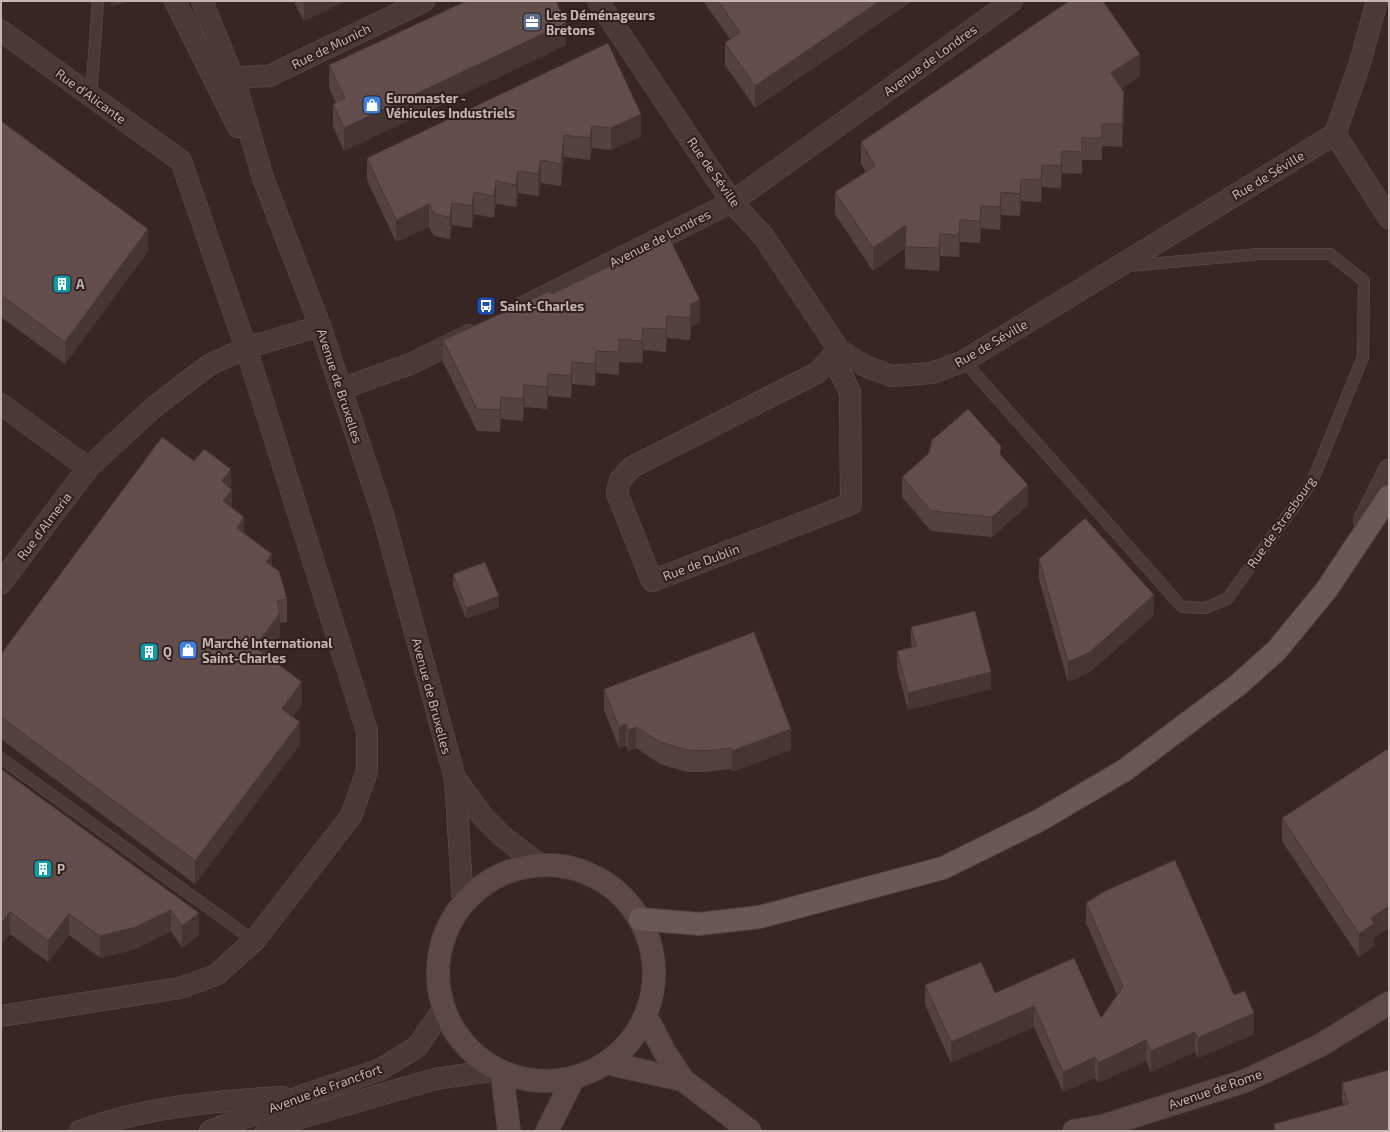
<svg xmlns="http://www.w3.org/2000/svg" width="1390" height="1132" font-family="'Exo 2',sans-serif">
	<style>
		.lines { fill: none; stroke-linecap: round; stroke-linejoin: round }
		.lane-casing { stroke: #61524f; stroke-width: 12 }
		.street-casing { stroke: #61524f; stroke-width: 22 }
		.secondary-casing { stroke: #524340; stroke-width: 24 }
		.primary-casing { stroke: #524340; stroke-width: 24 }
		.lane { stroke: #493a37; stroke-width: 11 }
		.street { stroke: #493a37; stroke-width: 21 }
		.secondary { stroke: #5c4945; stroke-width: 22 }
		.primary { stroke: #695855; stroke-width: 22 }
		.wall { fill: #544240 }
		.shaded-wall { fill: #453634 }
		.building { fill: #624d4a; stroke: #453634 }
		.labels { text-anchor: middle; stroke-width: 4; stroke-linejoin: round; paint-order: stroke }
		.poi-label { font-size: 13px; font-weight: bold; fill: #c5b5b2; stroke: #2e1f1c; text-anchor: start }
		.street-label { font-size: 13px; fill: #c5b5b2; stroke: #2e1f1c }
	</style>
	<rect width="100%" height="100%" fill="#382624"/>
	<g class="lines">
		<defs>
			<g id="lane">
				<path d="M91 96 98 1"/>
				<path d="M964 361 1182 607 1205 608 1227 599 1312 482 1363 357 1364 281 1330 254H1259L1128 266"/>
				<path d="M1 758 254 941"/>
			</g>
			<g id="street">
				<path d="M175 1 238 127"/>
				<path d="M202 1 235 82 263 178 320 326 383 515 455 778 463 903"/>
				<path d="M598 1 732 202 764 237 839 350 865 366 892 376 932 373 964 361 1335 134 1359 66 1377 1"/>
				<path d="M1 31 181 161 246 348 367 731V771L351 816 254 941 216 975 180 988 1 1016"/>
				<path d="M235 82 244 77 269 76 424 1"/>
				<path d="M1335 134 1389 218"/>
				<path d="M525 306 732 202 1012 1"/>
				<path d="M832 356 850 392 851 504 652 581 617 493 620 480 632 467 817 373 839 350"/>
				<path d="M341 389 410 364 469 335"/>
				<path d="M1 404 88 468"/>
				<path d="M1364 520 1389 470"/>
				<path d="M1 583 88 468 154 407 209 365 246 348 320 326"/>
				<path d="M455 778 483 817 502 836 540 865"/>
				<path d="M80 1131C144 1107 215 1101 283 1097"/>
				<path d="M210 1131 304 1095 379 1070 417 1047 443 1009"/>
				<path d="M266 1131 297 1119 435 1079 496 1070"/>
			</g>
			<g id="secondary">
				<circle cx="546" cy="973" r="108"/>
				<path d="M646 1016 664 1051 683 1080 750 1131"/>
				<path d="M607 1063 683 1080"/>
				<path d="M502 1073 509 1131"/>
				<path d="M547 1131 573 1079"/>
				<path d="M1074 1131 1103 1126 1245 1081 1319 1046 1389 1003"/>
			</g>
			<path id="primary" d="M640 919 699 924 760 917 943 868 1040 820 1125 770 1238 685 1277 650 1327 589 1389 496"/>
		</defs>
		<use href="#lane" class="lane-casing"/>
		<use href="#street" class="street-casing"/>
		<use href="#secondary" class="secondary-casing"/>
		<use href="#primary" class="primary-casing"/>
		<use href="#lane" class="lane"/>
		<use href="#street" class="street"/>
		<use href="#secondary" class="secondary"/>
		<use href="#primary" class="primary"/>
	</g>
	<g class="wall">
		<path d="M295 1H346L304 21 295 4Z"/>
		<path d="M703 1H912L755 108 725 65V43L730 39Z"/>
		<path d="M608 43 641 136 611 150 592 148 590 160 564 157 561 186 541 183 538 196 518 193 516 207 496 204 494 218 474 214 472 228 452 225 450 239 434 236 429 227 396 242 367 180V158Z"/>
		<path d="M566 45 344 151 333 127V104L336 103 329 88V65Z"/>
		<path d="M1140 76 1121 89 1124 115 1122 147 1102 146V160H1082V174L1062 173 1061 188 1042 187 1041 202 1021 201 1020 216 1001 215 1000 230 981 228 980 243 960 242 959 257 940 256 939 271 905 269V248L873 271 835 214V192L866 172 861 164V142Z"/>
		<path d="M1 121 148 251 65 364 1 317Z"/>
		<path d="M669 237 700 322 691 327 690 340 667 338 666 352 643 350 642 363 619 362V375L596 373 595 386 572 384 571 398 548 396 547 409 524 407 523 421 501 419 500 432 477 431 443 362V340L552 294Z"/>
		<path d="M1001 455 1028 505 992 537 931 531 902 497V477Z"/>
		<path d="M231 489 232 508 244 534 272 566 287 599V622L280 623V636L266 655 302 704 293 716 300 744 195 884 1 739V654Z"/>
		<path d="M1039 559 1154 615 1090 672 1068 682 1039 580Z"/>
		<path d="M453 574 499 607 466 619 453 585Z"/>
		<path d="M911 627 991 689 908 710 897 668V651L912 647 911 644Z"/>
		<path d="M604 689 791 750 732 772 731 769 704 772H687L660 764 636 748 628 751 626 745 619 748 604 710Z"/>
		<path d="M1 769 199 913V935L182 948 171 931 136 949 100 958 69 935 48 962 10 934 1 944Z"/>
		<path d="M1282 818 1374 938V946L1359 957 1282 841Z"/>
		<path d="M1086 903 1234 995 1254 1034 1198 1058 1195 1052 1151 1072 1146 1061 1098 1083 1095 1078 1063 1092 1034 1027 951 1063 925 1005V985L995 993 1101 1018 1117 995 1086 923Z"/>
		<path d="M1342 1083 1389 1131H1274V1124L1343 1105 1342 1100Z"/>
	</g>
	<g class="shaded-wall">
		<path d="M111 1H131L111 7Z"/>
		<path d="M304 1H346L304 21Z"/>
		<path d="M880 1H912L755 108V86Z"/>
		<path d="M566 23V45L344 151V128Z"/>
		<path d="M1140 54V76L1111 95V73Z"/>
		<path d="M1124 92V115L1122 147V124Z"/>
		<path d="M641 114V136L611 150V128Z"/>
		<path d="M592 126V148L590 160V138Z"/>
		<path d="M564 135V157L561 186V164Z"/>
		<path d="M1062 151V173L1061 188V166Z"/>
		<path d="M541 160V183L538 196V174Z"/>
		<path d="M1042 165V187L1041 202V180Z"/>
		<path d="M518 171V193L516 207V185Z"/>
		<path d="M1021 179V201L1020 216V194Z"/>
		<path d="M496 181V204L494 218V196Z"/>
		<path d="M474 192V214L472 228V206Z"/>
		<path d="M1001 192V215L1000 230V207Z"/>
		<path d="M452 203V225L450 239V217Z"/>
		<path d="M429 204V227L396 242V220Z"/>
		<path d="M981 206V228L980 243V221Z"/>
		<path d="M960 220V242L959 257V235Z"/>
		<path d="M906 225 905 248 873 271V248Z"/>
		<path d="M148 229V251L65 364V342Z"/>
		<path d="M940 234V256L939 271V248Z"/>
		<path d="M700 300V322L691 327 690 340V318L691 304Z"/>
		<path d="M667 316V338L666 352V329Z"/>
		<path d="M643 328V350L642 363V341Z"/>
		<path d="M596 351V373L595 386V364Z"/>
		<path d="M572 362V384L571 398V376Z"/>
		<path d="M548 374V396L547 409V387Z"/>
		<path d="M524 385V407L523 421V399Z"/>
		<path d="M501 397V419L500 432V410Z"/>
		<path d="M231 469V491L222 481Z"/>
		<path d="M1028 485V505L992 537V517Z"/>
		<path d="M232 490V512L223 501Z"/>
		<path d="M244 517V539L237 528Z"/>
		<path d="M272 554V577L266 562Z"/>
		<path d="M1154 595V615L1090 672 1068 682V662Z"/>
		<path d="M499 596V607L466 619V608Z"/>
		<path d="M280 613V636L255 669V647Z"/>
		<path d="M991 672V689L908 710V693Z"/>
		<path d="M302 682V704L282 731V709Z"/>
		<path d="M300 722V744L195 884V861Z"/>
		<path d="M626 724V745L619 748V727Z"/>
		<path d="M636 727V748L628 751V730Z"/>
		<path d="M791 729V750L732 772V751Z"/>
		<path d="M1389 906V928L1374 938V946L1359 957V934L1371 918Z"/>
		<path d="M171 910V931L136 949 100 958V936Z"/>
		<path d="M10 912V934L1 944V923Z"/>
		<path d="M199 913V935L182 948V926Z"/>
		<path d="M69 914V935L48 962V941Z"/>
		<path d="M1034 1006V1027L951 1063V1042Z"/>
		<path d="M1254 1013V1034L1198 1058V1038Z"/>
		<path d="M1195 1032V1052L1151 1072V1051Z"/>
		<path d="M1146 1040V1061L1098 1083V1063Z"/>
		<path d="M1095 1057V1078L1063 1092V1072Z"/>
	</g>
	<g class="building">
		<path d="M466 1H556L566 23 344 128 333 104 345 98 329 65Z"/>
		<path d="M718 1H880L755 86 725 43 740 32Z"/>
		<path d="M1069 1H1103L1140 54 1111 73 1124 92 1122 124H1102V138H1082V152L1062 151 1061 166 1042 165 1041 180 1021 179 1020 194 1001 192 1000 207 981 206 980 221 960 220 959 235 940 234 939 248 905 247 906 225 873 248 835 192 875 166 861 142Z"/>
		<path d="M608 43 641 114 611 128 592 126 590 138 564 135 561 164 541 160 538 174 518 171 516 185 496 181 494 196 474 192 472 206 452 203 450 217 434 214 429 204 396 220 367 158Z"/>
		<path d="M1 121 148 229 65 342 1 295Z"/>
		<path d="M669 237 700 300 691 304 690 318 667 316 666 329 643 328 642 341 619 339V352L596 351 595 364 572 362 571 376 548 374 547 387 524 385 523 399 501 397 500 410 477 409 443 340 550 291 552 294Z"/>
		<path d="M968 409 1001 446 1000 454 1028 485 992 517 931 511 902 477 929 453 932 440Z"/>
		<path d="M162 437 194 461 204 449 231 469 222 481 232 490 223 501 244 517 237 528 272 554 266 562 279 571 287 599 277 601 280 613 255 647 302 682 282 709 300 722 195 861 1 717V654Z"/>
		<path d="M1085 518 1154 595 1090 652 1068 662 1039 559Z"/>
		<path d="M485 562 499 596 466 608 453 574Z"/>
		<path d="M975 611 991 672 908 693 897 651 916 646 911 627Z"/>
		<path d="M754 632 791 729 732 751 731 748 704 751 687 750 660 742 636 727 628 730 626 724 619 727 604 689Z"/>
		<path d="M1389 748V906L1371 918 1374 924 1359 934 1282 818Z"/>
		<path d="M1 769 199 913 182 926 171 910 136 927 100 936 69 914 48 941 10 912 1 923Z"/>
		<path d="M1175 860 1234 995 1245 991 1254 1013 1198 1038 1195 1032 1151 1051 1146 1040 1098 1063 1095 1057 1063 1072 1034 1006 951 1042 925 985 981 962 995 993 1074 958 1101 1018 1123 987 1086 903 1105 891Z"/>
		<path d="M1389 1070V1131H1275L1274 1124 1348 1104 1342 1083Z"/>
	</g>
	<defs>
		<symbol id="office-square" viewBox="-11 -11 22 22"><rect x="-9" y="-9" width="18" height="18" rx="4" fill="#5c6f8a" stroke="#2e1f1c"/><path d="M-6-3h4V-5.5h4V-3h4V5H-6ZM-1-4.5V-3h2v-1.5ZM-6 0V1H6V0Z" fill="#fff"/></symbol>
		<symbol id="shop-square" viewBox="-11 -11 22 22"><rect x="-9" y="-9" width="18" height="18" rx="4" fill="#3f7fe0" stroke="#2e1f1c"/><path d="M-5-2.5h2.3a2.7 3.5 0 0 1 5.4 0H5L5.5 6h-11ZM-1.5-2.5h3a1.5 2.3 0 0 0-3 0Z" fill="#fff"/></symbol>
		<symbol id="building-square" viewBox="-11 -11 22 22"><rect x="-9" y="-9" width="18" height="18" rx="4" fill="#0f9aa8" stroke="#2e1f1c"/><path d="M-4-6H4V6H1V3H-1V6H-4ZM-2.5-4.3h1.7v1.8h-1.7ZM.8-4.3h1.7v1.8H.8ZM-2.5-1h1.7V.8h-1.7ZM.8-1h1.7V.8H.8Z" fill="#fff"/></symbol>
		<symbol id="bus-square" viewBox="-11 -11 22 22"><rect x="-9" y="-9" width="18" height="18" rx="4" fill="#1a4fb4" stroke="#2e1f1c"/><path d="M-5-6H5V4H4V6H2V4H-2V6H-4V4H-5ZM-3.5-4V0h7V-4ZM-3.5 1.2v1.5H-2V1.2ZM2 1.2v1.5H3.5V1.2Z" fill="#fff"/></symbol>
	</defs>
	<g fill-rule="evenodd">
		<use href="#office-square" x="521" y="11" width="22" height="22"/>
		<use href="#shop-square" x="361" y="94" width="22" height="22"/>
		<use href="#building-square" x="51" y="273" width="22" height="22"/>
		<use href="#bus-square" x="475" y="295" width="22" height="22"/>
		<use href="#shop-square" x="177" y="639" width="22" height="22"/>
		<use href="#building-square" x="138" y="641" width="22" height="22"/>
		<use href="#building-square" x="32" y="858" width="22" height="22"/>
	</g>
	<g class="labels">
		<g class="poi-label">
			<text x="546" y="20">Les Déménageurs<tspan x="546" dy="15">Bretons</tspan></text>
			<text x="386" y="103">Euromaster -<tspan x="386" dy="15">Véhicules Industriels</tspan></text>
			<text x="76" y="289">A</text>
			<text x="500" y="311">Saint-Charles</text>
			<text x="202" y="648">Marché International<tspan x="202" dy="15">Saint-Charles</tspan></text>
			<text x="163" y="657">Q</text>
			<text x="57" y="874">P</text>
		</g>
		<g class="street-label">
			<text transform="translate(331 46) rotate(-26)" y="5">Rue de Munich</text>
			<text transform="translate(930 60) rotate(-36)" y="5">Avenue de Londres</text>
			<text transform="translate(91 96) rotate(36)" y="5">Rue d'Alicante</text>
			<text transform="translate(714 172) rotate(55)" y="5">Rue de Séville</text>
			<text transform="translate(1268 175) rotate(-31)" y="5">Rue de Séville</text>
			<text transform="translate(660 238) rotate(-27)" y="5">Avenue de Londres</text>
			<text transform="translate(991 343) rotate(-30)" y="5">Rue de Séville</text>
			<text transform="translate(340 386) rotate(72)" y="5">Avenue de Bruxelles</text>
			<text transform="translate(1281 522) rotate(-55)" y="5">Rue de Strasbourg</text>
			<text transform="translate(44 526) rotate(-53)" y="5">Rue d'Almeria</text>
			<text transform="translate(701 562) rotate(-21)" y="5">Rue de Dublin</text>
			<text transform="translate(432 696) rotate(75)" y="5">Avenue de Bruxelles</text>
			<text transform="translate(325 1088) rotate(-20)" y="5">Avenue de Francfort</text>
			<text transform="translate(1215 1089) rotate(-19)" y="5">Avenue de Rome</text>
		</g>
	</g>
	<rect width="1390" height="1132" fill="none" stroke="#c5b5b2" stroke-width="4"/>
</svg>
